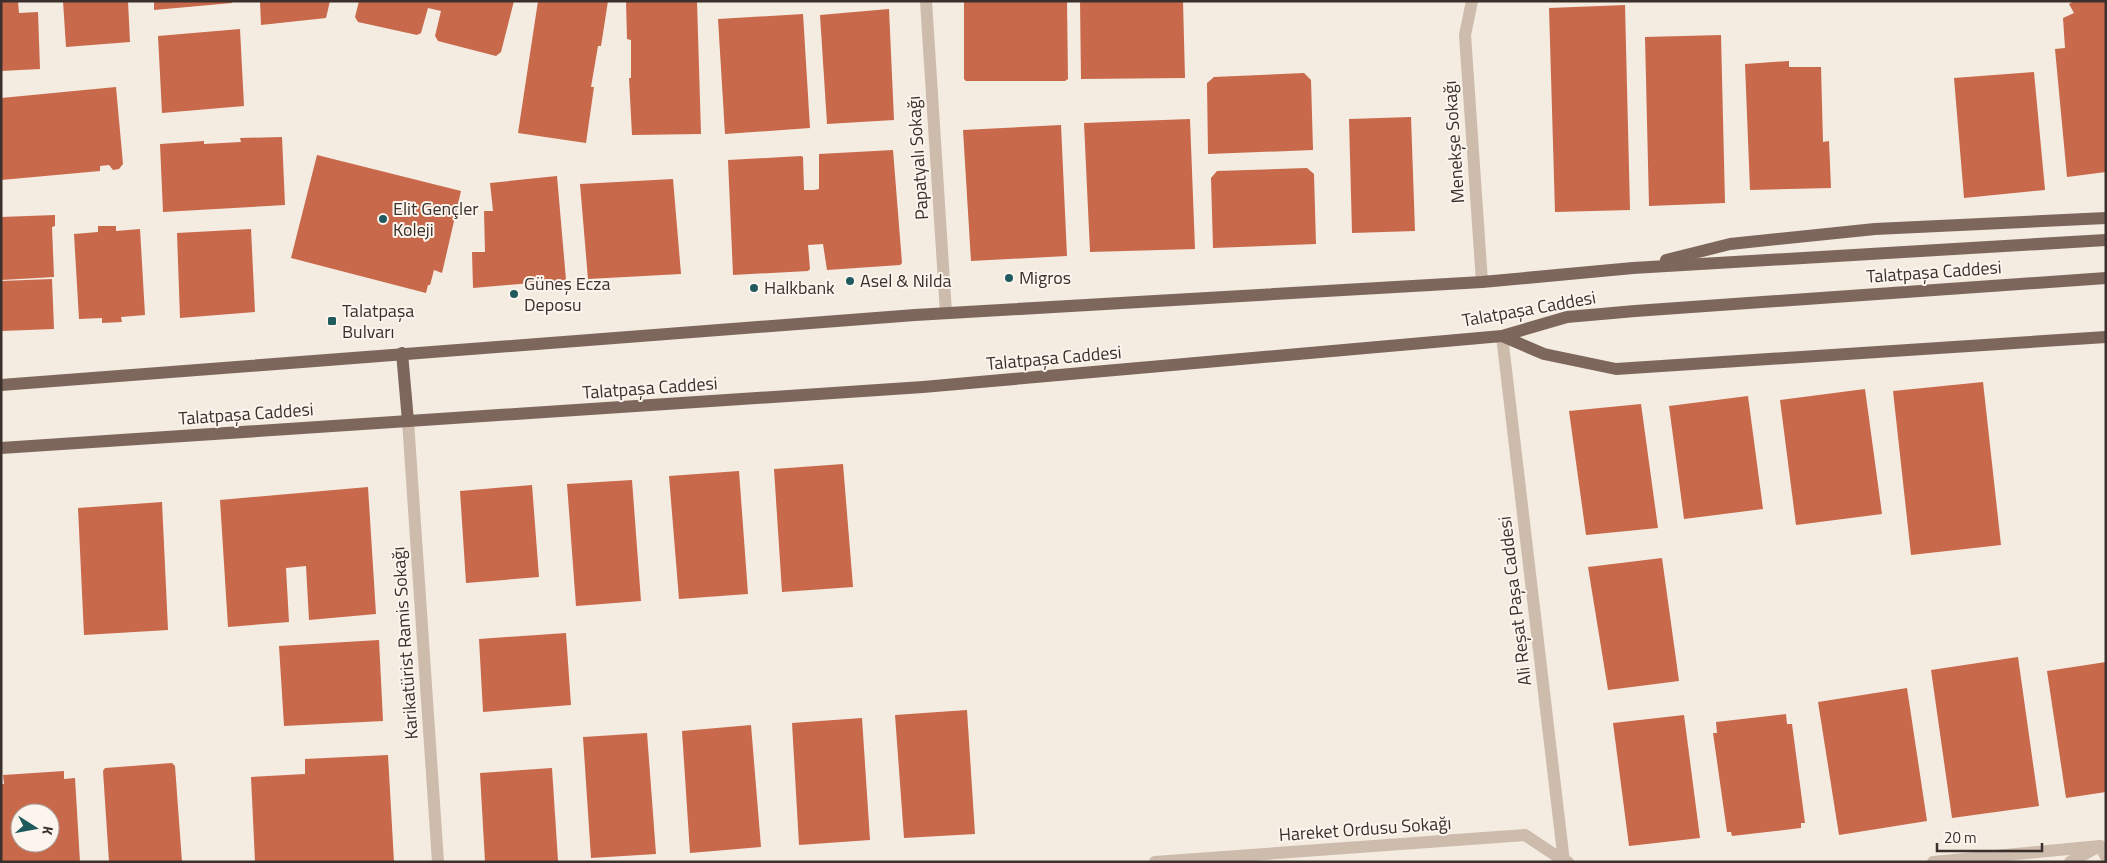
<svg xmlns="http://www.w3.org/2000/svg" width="2107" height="863" font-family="'Titillium Web',sans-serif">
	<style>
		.building { fill: #c8694b; fill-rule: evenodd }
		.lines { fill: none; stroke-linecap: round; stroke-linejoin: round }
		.minor { stroke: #cdbbac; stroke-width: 12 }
		.major { stroke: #7d675c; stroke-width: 12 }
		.poi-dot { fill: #1f5a5e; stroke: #fbf5ee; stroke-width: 2 }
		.labels { text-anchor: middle; stroke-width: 4; stroke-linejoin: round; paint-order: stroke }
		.street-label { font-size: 18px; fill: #3b302b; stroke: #fbf5ee }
		.poi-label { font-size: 18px; fill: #3b302b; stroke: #fbf5ee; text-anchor: start }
	</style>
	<rect width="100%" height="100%" fill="#f4ebe1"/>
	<g class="building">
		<path d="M1 1H18L19 13 38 12 40 69 1 71Z"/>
		<path d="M63 1H128L130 42 66 47Z"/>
		<path d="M154 1H232V3L154 10Z"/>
		<path d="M260 1H330L326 18 261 25Z"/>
		<path d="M359 1H514L501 52 496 56 438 41 435 36 441 11 428 8 421 33 417 35 358 22 355 17Z"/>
		<path d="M538 1H608L601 46H598L591 87H594L586 143 518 133Z"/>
		<path d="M626 1H697L701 134 632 135 629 78H631V40L627 39Z"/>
		<path d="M964 1H1067L1068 79 1065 81H966L964 79Z"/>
		<path d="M1080 1H1183L1185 78 1081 79Z"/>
		<path d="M2074 1H2106V172L2067 177 2055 49 2065 48 2063 18 2074 13 2069 4Z"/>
		<path d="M1625 5 1630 210 1555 212 1549 8Z"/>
		<path d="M889 9 894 120 827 124 820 15Z"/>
		<path d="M803 14 810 128 725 134 718 19Z"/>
		<path d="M240 29 244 106 162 113 158 36Z"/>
		<path d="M1721 35 1725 203 1649 206 1645 37Z"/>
		<path d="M1789 61V67H1821L1823 142 1829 141 1831 188 1750 190 1745 64Z"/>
		<path d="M2034 72 2045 190 1964 198 1954 78Z"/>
		<path d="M1304 73 1311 80 1313 150 1208 154 1207 83 1214 77Z"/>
		<path d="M116 87 123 164 119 169 113 170 109 165 100 166V171L1 180V98Z"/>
		<path d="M1411 117 1415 231 1352 233 1349 119Z"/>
		<path d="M1190 119 1195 249 1090 252 1084 123Z"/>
		<path d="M1061 125 1067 256 971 261 963 130Z"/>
		<path d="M282 137 285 205 163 212 160 144 204 141V144L241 142 240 138Z"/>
		<path d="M893 150 902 263 900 265 827 270 823 244 808 245 810 269 808 271 733 275 728 160 801 156 803 157 804 190H814L819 189V154Z"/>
		<path d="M317 155 461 191 442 273 434 270 430 285H428L426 293 291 258Z"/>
		<path d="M1307 168 1314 174 1316 244 1213 248 1211 178 1217 171Z"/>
		<path d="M557 176 566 280 473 288 472 252H485L484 211H493L490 183Z"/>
		<path d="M673 179 681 274 588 279 580 184Z"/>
		<path d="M55 215V226L52 227 54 277 1 280V217Z"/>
		<path d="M98 226H116V231L140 229 145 315 121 317 122 322 102 323V318L79 319 74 234 98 232Z"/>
		<path d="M251 229 255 312 180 318 177 233Z"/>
		<path d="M52 279 54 329 1 331V281Z"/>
		<path d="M1983 382 2001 545 1911 555 1893 391Z"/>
		<path d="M1865 389 1882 514 1796 525 1780 400Z"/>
		<path d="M1748 396 1763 509 1684 519 1669 406Z"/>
		<path d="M1641 404 1658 528 1586 535 1569 411Z"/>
		<path d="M843 464 853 587 782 592 774 469Z"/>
		<path d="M739 471 748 594 679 599 669 476Z"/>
		<path d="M632 480 641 601 576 606 567 484Z"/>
		<path d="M532 485 539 577 466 583 460 491Z"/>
		<path d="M368 487 376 614 309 620 306 566 286 568 289 622 228 627 220 500Z"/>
		<path d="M162 502 168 630 84 635 78 508Z"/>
		<path d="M1662 558 1679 681 1608 690 1588 567Z"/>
		<path d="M566 633 571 705 483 712 479 639Z"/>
		<path d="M379 640 383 721 284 726 279 646Z"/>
		<path d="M2018 657 2039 806 1952 818 1931 670Z"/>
		<path d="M2106 662V792L2066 798 2047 671Z"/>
		<path d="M1907 688 1927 821 1839 835 1818 702Z"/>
		<path d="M967 710 975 834 904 838 895 715Z"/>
		<path d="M1786 714 1787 724H1792L1805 823H1801V828L1732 836 1731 832H1727L1713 733H1717L1716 722Z"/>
		<path d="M1684 715 1700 838 1629 846 1613 723Z"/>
		<path d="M862 718 870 840 799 845 792 723Z"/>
		<path d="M751 725 761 847 690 853 682 731Z"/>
		<path d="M647 733 656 854 591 858 583 737Z"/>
		<path d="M388 755 394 862H255L251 777 305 774V759Z"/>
		<path d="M172 763 175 766 182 862H109L103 771 105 768Z"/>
		<path d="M552 768 558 861 485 862 480 773Z"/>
		<path d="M64 771V779L75 778 80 862H1V784H4L3 775ZM20 813H50V843H20Z"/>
	</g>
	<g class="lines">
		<g class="minor">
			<path d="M926 1 946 313"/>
			<path d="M1472 1 1465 35 1482 282"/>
			<path d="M1502 336 1564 862"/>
			<path d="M408 421 438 862"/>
			<path d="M2100 846 2106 857"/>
			<path d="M1155 862 1525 835 1564 861 1568 862"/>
			<path d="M1933 862 2100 846"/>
			<path d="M2070 862 2094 849"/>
		</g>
		<g class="major">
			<path d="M1666 260 1730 244 1875 229 2106 218"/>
			<path d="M1502 336 1544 354 1616 369 2106 337"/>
			<path d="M402 353 408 421"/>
			<path d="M1 385 915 315 1482 282 1633 268 2106 240"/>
			<path d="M1 448 923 387 1502 336 1567 317 1635 311 2106 278"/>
		</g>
	</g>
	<g class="poi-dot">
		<circle cx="383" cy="219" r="5"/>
		<circle cx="1009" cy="278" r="5"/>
		<circle cx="850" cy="281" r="5"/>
		<circle cx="754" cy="288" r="5"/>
		<circle cx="514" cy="294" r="5"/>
		<rect x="327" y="316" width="10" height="10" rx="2.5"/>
	</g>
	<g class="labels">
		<g class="street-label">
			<text transform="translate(1454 142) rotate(-94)" y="6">Menekşe Sokağı</text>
			<text transform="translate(918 158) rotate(-94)" y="6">Papatyalı Sokağı</text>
			<text transform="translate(1934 272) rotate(-4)" y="6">Talatpaşa Caddesi</text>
			<text transform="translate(1529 309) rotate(-10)" y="6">Talatpaşa Caddesi</text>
			<text transform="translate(1054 358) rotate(-5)" y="6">Talatpaşa Caddesi</text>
			<text transform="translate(650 388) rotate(-4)" y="6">Talatpaşa Caddesi</text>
			<text transform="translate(246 414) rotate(-4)" y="6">Talatpaşa Caddesi</text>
			<text transform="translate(1515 601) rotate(-97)" y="6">Ali Reşat Paşa Caddesi</text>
			<text transform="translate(405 643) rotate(-94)" y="6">Karikatürist Ramis Sokağı</text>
			<text transform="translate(1365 829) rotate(-4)" y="6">Hareket Ordusu Sokağı</text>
		</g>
		<g class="poi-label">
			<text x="393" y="215">Elit Gençler<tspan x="393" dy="21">Koleji</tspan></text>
			<text x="1019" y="284">Migros</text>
			<text x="860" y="287">Asel &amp; Nilda</text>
			<text x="524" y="290">Güneş Ecza<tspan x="524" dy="21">Deposu</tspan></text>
			<text x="764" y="294">Halkbank</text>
			<text x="342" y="317">Talatpaşa<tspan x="342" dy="21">Bulvarı</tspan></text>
		</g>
	</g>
	<rect width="2107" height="863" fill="none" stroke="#3b302b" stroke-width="5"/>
	<g transform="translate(35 828) rotate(101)"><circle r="24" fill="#fbf5ee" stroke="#aea6a0"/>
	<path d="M0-4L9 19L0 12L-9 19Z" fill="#1f5a5e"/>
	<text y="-8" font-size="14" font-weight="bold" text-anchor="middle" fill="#3b302b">K</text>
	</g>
	<path d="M1937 843v8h105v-8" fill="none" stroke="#3b302b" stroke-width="2.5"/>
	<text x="1944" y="843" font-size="15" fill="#3b302b" stroke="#fbf5ee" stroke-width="4" paint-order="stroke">20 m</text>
</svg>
